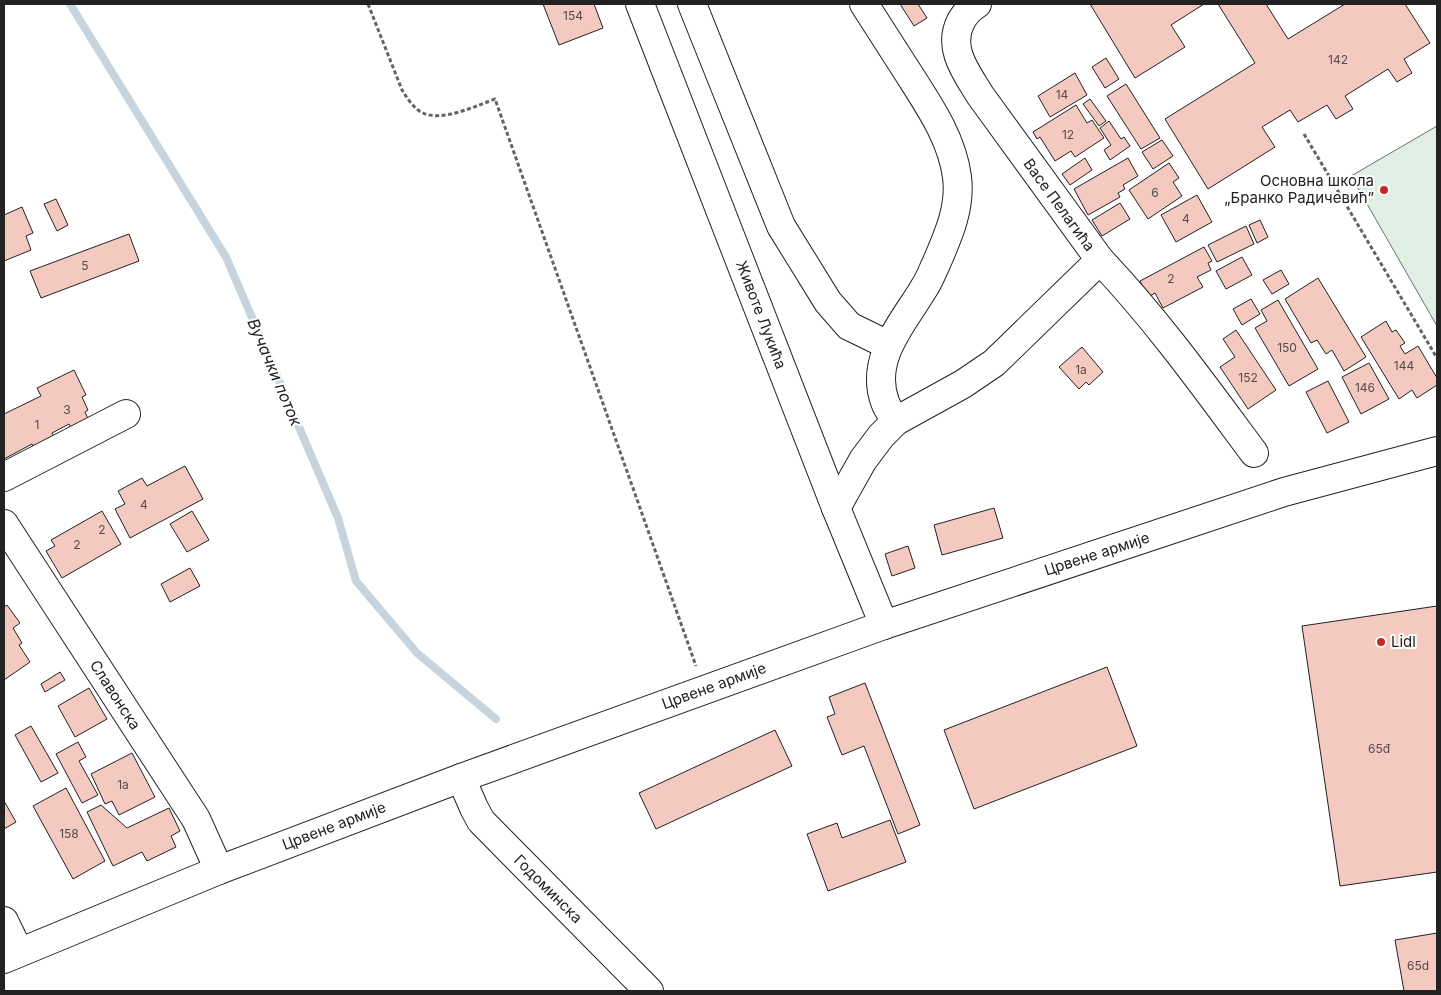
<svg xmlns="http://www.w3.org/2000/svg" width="1441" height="995" font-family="Inter,sans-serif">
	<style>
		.green { fill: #e0efe3; stroke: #6f6f6f }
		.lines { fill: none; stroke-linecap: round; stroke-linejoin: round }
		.stream { stroke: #c7d3dd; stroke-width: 8 }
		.building { fill: #f3c9c0; stroke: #222 }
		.minor-casing { stroke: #222; stroke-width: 30 }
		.major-casing { stroke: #222; stroke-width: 30 }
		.path { stroke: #646464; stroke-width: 3; stroke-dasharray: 4 2.5; stroke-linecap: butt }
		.minor { stroke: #fff; stroke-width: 28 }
		.major { stroke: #fff; stroke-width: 28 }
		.poi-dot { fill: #c62828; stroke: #fff; stroke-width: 2 }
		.labels { text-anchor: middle; stroke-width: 4; stroke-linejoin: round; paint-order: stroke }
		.number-label { font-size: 12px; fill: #564c4a }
		.poi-label { font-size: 15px; fill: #222; stroke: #fff; text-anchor: end }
		.street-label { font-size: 15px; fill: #222; stroke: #fff }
		.water-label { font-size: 16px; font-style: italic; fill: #222; stroke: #fff }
	</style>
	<rect width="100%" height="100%" fill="#fff"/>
	<path class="green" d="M1437 126V326L1351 176Z"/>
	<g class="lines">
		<path class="stream" d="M70 4 226 257 338 518 356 581 417 653 496 719"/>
	</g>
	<g class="building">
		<path d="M543 4H594L603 28 559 45Z"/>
		<path d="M900 4H918L927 18 914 26Z"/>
		<path d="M1090 4H1204L1171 25 1185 47 1135 78Z"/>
		<path d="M1218 4H1266L1288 39 1345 4H1405L1430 43 1404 59 1412 73 1397 82 1388 69 1345 96 1353 109 1336 119 1327 105 1298 122 1290 110 1262 127 1275 147 1208 189 1165 119 1255 63Z"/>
		<path d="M1106 58 1119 79 1105 88 1092 67Z"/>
		<path d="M1075 73 1087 95 1050 117 1038 96Z"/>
		<path d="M1126 84 1160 138 1141 149 1107 96Z"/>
		<path d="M1090 99 1106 121 1099 126 1083 104Z"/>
		<path d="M1076 105 1087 123 1092 120 1104 138 1075 157 1071 151 1055 161 1040 137 1037 139 1033 132Z"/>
		<path d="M1109 121 1121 139 1124 137 1130 146 1110 160 1104 150 1111 145 1100 128Z"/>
		<path d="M1162 140 1173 156 1153 169 1142 152Z"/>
		<path d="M1085 158 1092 170 1070 185 1062 174Z"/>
		<path d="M1128 158 1138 176 1123 185 1125 189 1118 193 1120 197 1088 215 1074 189Z"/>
		<path d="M1169 163 1179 178 1173 182 1182 196 1148 219 1129 190Z"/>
		<path d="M1197 195 1212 222 1176 242 1161 215Z"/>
		<path d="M56 199 68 225 57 231 44 204Z"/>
		<path d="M1120 203 1130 219 1102 236 1092 220Z"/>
		<path d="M22 207 33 233 26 236 31 250 4 261V215Z"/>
		<path d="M1260 220 1268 237 1257 243 1249 225Z"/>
		<path d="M1246 226 1254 244 1217 262 1208 245Z"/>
		<path d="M129 234 139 261 41 298 30 271Z"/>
		<path d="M1204 247 1212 261 1208 263 1211 270 1197 277 1203 287 1163 308 1155 293 1148 297 1140 281Z"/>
		<path d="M1242 257 1252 275 1226 289 1216 271Z"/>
		<path d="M1281 270 1289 284 1272 294 1263 280Z"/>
		<path d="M1318 278 1366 357 1344 371 1332 350 1326 354 1317 340 1311 343 1285 299Z"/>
		<path d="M1251 299 1260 314 1242 325 1233 309Z"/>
		<path d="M1278 300 1318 369 1289 386 1255 328 1267 321 1261 310Z"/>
		<path d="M1386 321 1392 332 1396 330 1405 343 1400 346 1405 354 1418 346 1437 378V385L1417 398 1412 390 1399 399 1361 337Z"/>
		<path d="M1236 330 1276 390 1248 409 1220 367 1235 357 1223 339Z"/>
		<path d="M1082 347 1103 372 1089 385 1086 382 1079 389 1059 367Z"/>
		<path d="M1369 363 1389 399 1361 414 1342 377Z"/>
		<path d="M74 370 86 395 82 397 88 410 85 412 90 423 73 432 69 424 52 433 56 440 35 451 32 444 4 459V414L41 396 37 388Z"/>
		<path d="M1328 381 1349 422 1327 433 1306 392Z"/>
		<path d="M185 466 203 499 130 538 115 509 125 504 118 491 142 478 147 486Z"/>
		<path d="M994 508 1003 538 942 555 934 525Z"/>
		<path d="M102 511 121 544 62 578 46 551 55 546 51 540Z"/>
		<path d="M192 511 209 540 187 552 170 524Z"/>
		<path d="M908 546 915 568 892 576 885 554Z"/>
		<path d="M190 568 200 586 170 602 161 584Z"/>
		<path d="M7 605 20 623 13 628 22 643 19 645 30 662 4 680V607Z"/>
		<path d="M1437 606V872L1340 886 1302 626Z"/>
		<path d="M1107 667 1137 746 974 809 944 730Z"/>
		<path d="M60 672 65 680 45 692 41 684Z"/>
		<path d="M865 683 920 825 898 834 864 746 842 755 827 717 835 714 829 697Z"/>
		<path d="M89 688 107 719 75 737 58 706Z"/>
		<path d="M31 726 58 773 41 782 15 735Z"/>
		<path d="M775 730 792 766 656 829 639 793Z"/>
		<path d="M78 742 86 757 79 761 98 795 82 803 56 754Z"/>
		<path d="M132 753 155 797 119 815 112 801 105 804 91 774Z"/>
		<path d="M66 788 105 861 73 879 33 806Z"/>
		<path d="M4 801 16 822 4 829Z"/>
		<path d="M101 805 127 828 169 808 180 831 171 836 176 847 147 861 142 852 113 866 87 812Z"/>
		<path d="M890 820 906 862 828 891 807 834 837 823 842 838Z"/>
		<path d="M1437 933V991H1404L1395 940Z"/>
	</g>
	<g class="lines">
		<defs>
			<g id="minor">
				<path d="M640 4 836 508 884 625"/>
				<path d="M692 4 781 226 828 302 849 326 888 345"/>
				<path d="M864 4C878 26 893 49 907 71 928 104 952 138 957 177 961 208 948 236 936 264 932 272 929 281 924 288 904 322 869 358 885 402 887 408 892 415 896 421"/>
				<path d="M1100 260C1157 320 1205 387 1254 453"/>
				<path d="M4 477 126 414"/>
				<path d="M836 508 863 460 881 436 896 421 963 384 994 363 1100 260 980 95C966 72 947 48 961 21 965 14 970 8 977 4"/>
				<path d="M4 524 196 819 219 870"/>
				<path d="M461 778 474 808 481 821 649 991"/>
				<path d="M4 921 19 952"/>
			</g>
			<path id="major" d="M4 959 219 870 461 778 884 625 1284 492 1437 451"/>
		</defs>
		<use href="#minor" class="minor-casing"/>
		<use href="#major" class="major-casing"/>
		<g class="path">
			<path d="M368 4 402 90C407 98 414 109 423 113 442 122 476 106 495 99L696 666"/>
			<path d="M1304 134 1437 358"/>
		</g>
		<use href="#minor" class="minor"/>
		<use href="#major" class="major"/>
	</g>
	<g class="poi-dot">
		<circle cx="1384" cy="190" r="5"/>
		<circle cx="1381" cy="642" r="5"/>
	</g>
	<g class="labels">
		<g class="number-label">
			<text x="573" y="20">154</text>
			<text x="1338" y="64">142</text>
			<text x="1062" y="99">14</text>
			<text x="1068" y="139">12</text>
			<text x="1155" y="197">6</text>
			<text x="1186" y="223">4</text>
			<text x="85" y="270">5</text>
			<text x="1171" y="283">2</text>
			<text x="1287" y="352">150</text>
			<text x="1404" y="370">144</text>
			<text x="1081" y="374">1a</text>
			<text x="1248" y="382">152</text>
			<text x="1365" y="392">146</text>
			<text x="67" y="414">3</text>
			<text x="37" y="429">1</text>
			<text x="144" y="509">4</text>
			<text x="102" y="534">2</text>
			<text x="77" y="549">2</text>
			<text x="1379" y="753">65đ</text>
			<text x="123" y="789">1a</text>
			<text x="69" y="838">158</text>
			<text x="1418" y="970">65d</text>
		</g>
		<g class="poi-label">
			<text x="1374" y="186">Основна школа<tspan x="1374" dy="17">„Бранко Радичевић”</tspan></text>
			<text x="1391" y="647" text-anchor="start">Lidl</text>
		</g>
		<g class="street-label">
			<text transform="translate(1059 205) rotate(54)" y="5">Васе Пелагића</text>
			<text transform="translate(761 315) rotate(69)" y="5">Животе Лукића</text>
			<text transform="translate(1097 554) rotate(-18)" y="5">Црвене армије</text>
			<text transform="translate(714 686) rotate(-20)" y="5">Црвене армије</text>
			<text transform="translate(115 695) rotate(57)" y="5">Славонска</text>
			<text transform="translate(334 826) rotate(-21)" y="5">Црвене армије</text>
			<text transform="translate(548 889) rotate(45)" y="5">Годоминска</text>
		</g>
		<g class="water-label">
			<text transform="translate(275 372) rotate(67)" y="6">Вучачки поток</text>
		</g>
	</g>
	<rect width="1441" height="995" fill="none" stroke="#222222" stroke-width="10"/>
</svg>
